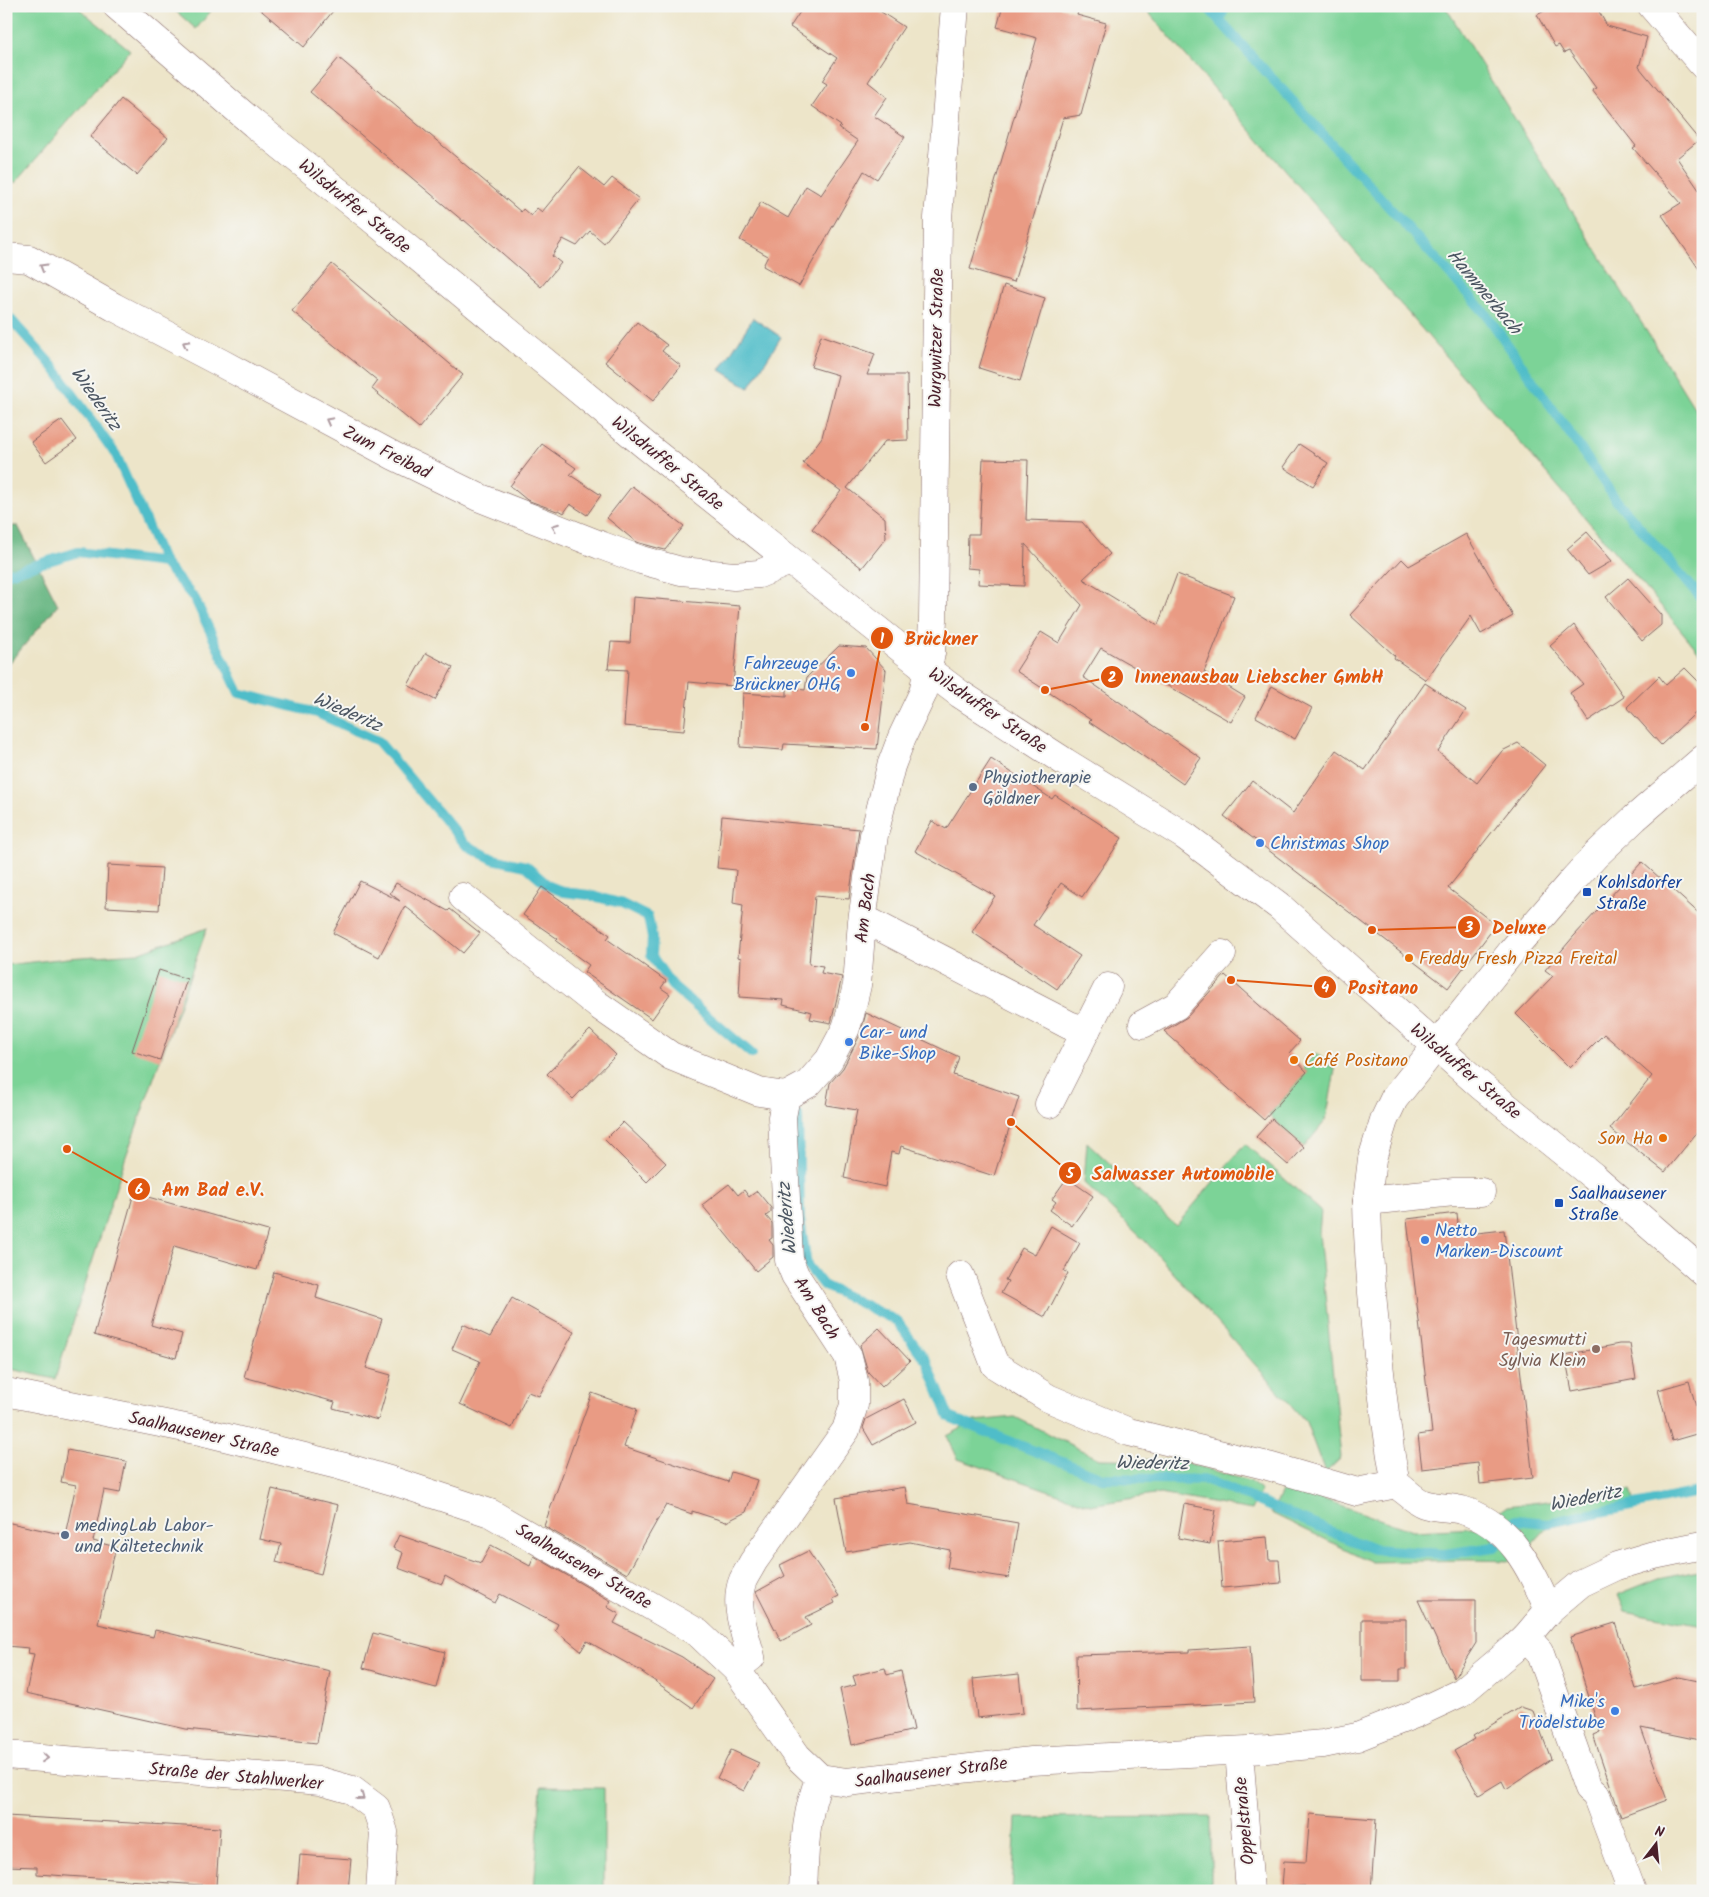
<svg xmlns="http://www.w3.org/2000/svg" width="1709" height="1897" font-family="Kalam,sans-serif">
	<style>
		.green { fill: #7cd397; stroke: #637961 }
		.forest { fill: #65b580; stroke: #586a56 }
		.water { fill: #50bdc9; stroke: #4d6e7a }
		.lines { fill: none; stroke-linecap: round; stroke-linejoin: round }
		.stream { stroke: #50bdc9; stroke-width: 10 }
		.building { fill: #e99b84 }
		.minor-casing { stroke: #836462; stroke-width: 29 }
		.major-casing { stroke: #836462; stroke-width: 29 }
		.minor { stroke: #fff; stroke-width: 28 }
		.major { stroke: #fff; stroke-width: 28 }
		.oneway { stroke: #ae9aa0 }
		.shop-dot { fill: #3f7fe0; stroke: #f6f6f2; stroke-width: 2 }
		.service-dot { fill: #5c6f8a; stroke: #f6f6f2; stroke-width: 2 }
		.transit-dot { fill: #1a4fb4; stroke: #f6f6f2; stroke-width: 2 }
		.food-dot { fill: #e8710a; stroke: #f6f6f2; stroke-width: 2 }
		.education-dot { fill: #8d6e63; stroke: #f6f6f2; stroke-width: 2 }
		.labels { text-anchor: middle; stroke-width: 4; stroke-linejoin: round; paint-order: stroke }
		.street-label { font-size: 18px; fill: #4a1f2b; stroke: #f6f6f2 }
		.shop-label { font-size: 18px; fill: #366cbe; stroke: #f6f6f2; text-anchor: start }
		.service-label { font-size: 18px; fill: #4e5e75; stroke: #f6f6f2; text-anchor: start }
		.transit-label { font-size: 18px; fill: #164399; stroke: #f6f6f2; text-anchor: start }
		.food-label { font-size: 18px; fill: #c56008; stroke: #f6f6f2; text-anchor: start }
		.education-label { font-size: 18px; fill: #785e54; stroke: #f6f6f2; text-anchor: end }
		.water-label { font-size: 19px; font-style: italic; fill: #4c5662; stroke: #f6f6f2 }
		.leader { fill: none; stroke: #e0560e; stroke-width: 2 }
		.callout-dot { fill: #e0560e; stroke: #f6f6f2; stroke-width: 2 }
		.mark-label { font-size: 15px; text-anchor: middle; font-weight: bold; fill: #fff }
		.callout-label { font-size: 19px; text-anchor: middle; font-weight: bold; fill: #e0560e; stroke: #f6f6f2; stroke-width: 4; stroke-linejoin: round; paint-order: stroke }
	</style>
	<rect width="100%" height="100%" fill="#f6f6f2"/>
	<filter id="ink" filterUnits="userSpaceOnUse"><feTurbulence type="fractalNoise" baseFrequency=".02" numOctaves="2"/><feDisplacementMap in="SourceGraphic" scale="10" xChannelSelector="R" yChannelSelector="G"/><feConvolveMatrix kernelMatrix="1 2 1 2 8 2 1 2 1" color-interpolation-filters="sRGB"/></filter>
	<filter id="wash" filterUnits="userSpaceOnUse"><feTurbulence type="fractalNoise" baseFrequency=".0096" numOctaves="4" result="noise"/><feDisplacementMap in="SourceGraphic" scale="20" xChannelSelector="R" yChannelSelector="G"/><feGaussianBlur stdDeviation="1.12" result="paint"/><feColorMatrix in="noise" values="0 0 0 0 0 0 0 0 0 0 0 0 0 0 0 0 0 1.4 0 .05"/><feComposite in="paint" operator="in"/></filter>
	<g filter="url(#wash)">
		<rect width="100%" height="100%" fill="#ede5c9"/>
		<g class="green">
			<path d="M6 6H76L130 50 15 183 6 175Z"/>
			<path d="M170 6H215L196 29Z"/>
			<path d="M1143 6H1445L1698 414 1703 418V657L1657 601Z"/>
			<path d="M207 928 125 1159 55 1379 6 1368V965L68 958 138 953Z"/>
			<path d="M1316 1053 1335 1070 1326 1120 1304 1147 1269 1115 1307 1072 1303 1068Z"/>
			<path d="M1087 1142 1176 1226 1245 1144 1321 1211 1319 1233 1341 1458 1325 1473 1306 1422 1146 1242 1084 1183Z"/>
			<path d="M1015 1417 1099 1459 1177 1460 1249 1481 1261 1490 1252 1510 1160 1494 1090 1505 958 1459 947 1436 975 1421Z"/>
			<path d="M1303 1487 1323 1499 1413 1531 1477 1528 1507 1506 1631 1491 1636 1508 1547 1528 1516 1561 1469 1560 1372 1562 1271 1513 1284 1488Z"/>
			<path d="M1703 1569V1626L1624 1611 1617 1595 1659 1578Z"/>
			<path d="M541 1787 604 1788V1891H534Z"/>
			<path d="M1211 1817V1891H1012L1016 1818Z"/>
		</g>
		<path class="forest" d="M6 526H18L58 605 6 667Z"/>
		<path class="water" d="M753 318 781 337 749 388 720 370Z"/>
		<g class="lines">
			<g class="stream">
				<path d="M1210 10 1486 314 1617 501 1703 600"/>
				<path d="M1220 21 1225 6"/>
				<path d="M6 314 55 369 116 455 164 563 195 599 239 693 317 713 378 741 466 845 493 859 526 866 549 886 564 892 589 895 620 903 648 917 652 938 651 955 672 986 752 1054"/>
				<path d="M6 574 78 552 164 563"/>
				<path d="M798 1115 800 1219 807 1265 823 1285 897 1321 927 1362 949 1417 1102 1478 1207 1480 1373 1549 1444 1554 1495 1547 1516 1520 1548 1523 1703 1491"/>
			</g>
		</g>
		<g id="blocks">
			<g class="building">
				<path d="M256 6H337L304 47Z"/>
				<path d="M804 6H872L904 27 868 82 887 97 874 116 905 137 877 179 864 171 799 286 763 266 768 256 740 240 761 202 788 218 806 186 821 195 858 141 839 128 841 126 812 106 827 84 822 81 837 58 790 27Z"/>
				<path d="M1003 6H1057L1078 12 1077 15 1106 23 1081 115 1063 118 1014 282 970 269 1037 38 997 27Z"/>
				<path d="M1553 6H1596L1607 26 1647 37 1639 67 1699 140 1677 158 1699 190 1703 188V275L1662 215 1681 203 1633 148 1636 146 1592 90 1596 88 1569 51 1564 53 1559 45 1555 47 1537 15Z"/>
				<path d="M339 58 521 212 523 209 531 216 537 208 542 212 579 167 604 187 612 178 639 199 604 243 590 231 577 246 563 239 552 256 561 263 541 287 464 220 463 221 310 92Z"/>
				<path d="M121 99 168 138 137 175 90 137Z"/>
				<path d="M332 264 463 375 419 428 372 389 378 381 292 311Z"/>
				<path d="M1004 285 1045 298 1020 381 979 368Z"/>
				<path d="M637 322 667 345 662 351 681 366 653 401 605 362Z"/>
				<path d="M821 335 875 354 867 375H907L908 440 885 441 847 488 885 518 886 538 862 568 812 529 841 491 803 463 822 437 838 375 811 367Z"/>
				<path d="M62 420 77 440 46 462 31 442Z"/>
				<path d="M542 444 576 468 570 475 601 495 587 515 570 504 564 513 559 510 557 511 527 500 510 486Z"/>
				<path d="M1299 444 1328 463 1313 486 1283 467Z"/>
				<path d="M983 459 1028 460 1026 520 1082 522 1110 554 1083 579 1158 625 1177 574 1234 596 1204 672 1245 697 1231 722 1101 648 1083 677 1201 758 1183 784 1123 742 1122 744 1089 722 1091 720 1016 671 1041 632 1059 643 1082 605 1025 544 1024 586 978 584 979 569 967 568 968 534H979Z"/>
				<path d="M632 486 684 526 665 550 636 542 607 518Z"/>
				<path d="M1587 532 1612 561 1588 575 1567 549Z"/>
				<path d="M1466 534 1513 616 1481 634 1471 616 1426 680 1394 658 1395 656 1350 615 1402 559 1409 566Z"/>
				<path d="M1628 578 1661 615V625L1642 641 1606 597Z"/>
				<path d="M633 597 740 606 733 686 689 682 684 731 624 726 628 670 608 669 611 642 630 643Z"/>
				<path d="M1574 625 1624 697 1588 721 1570 693 1583 684 1550 646Z"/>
				<path d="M839 646 866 648 886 670 877 749 784 744 783 750 740 747 743 693 787 696V688L805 690 807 677Z"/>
				<path d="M426 653 453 667 435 700 408 685Z"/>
				<path d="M1685 668 1703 686V706L1661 745 1627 707 1659 676 1666 685Z"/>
				<path d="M1425 683 1466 710 1438 752 1477 783 1502 751 1518 743 1545 765 1448 888 1496 925 1448 988 1224 816 1252 781 1293 813 1336 750 1365 770Z"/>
				<path d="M1272 686 1312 708 1295 739 1256 717Z"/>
				<path d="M991 759 1052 799 1055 795 1122 838 1082 897 1061 883 1033 925 1080 956 1057 989 972 932 995 896 915 851 932 821 946 829Z"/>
				<path d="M722 816 859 829 849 899 815 896 809 964 823 966 821 973 842 977 831 1023 810 1019 812 1012 783 1005 784 1000 739 997 741 958 738 957 743 905 733 903 736 870 717 868Z"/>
				<path d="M1642 862 1703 917V1125L1665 1172 1610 1129 1652 1076 1604 1034 1570 1068 1516 1014 1553 976 1545 970 1574 936Z"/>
				<path d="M108 865 162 868 159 910 106 907Z"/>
				<path d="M360 881 400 901 390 893 396 883 448 911 450 909 480 933 463 953 405 906 379 957 333 933Z"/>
				<path d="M542 887 610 935 607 939 666 981 661 988 670 994 652 1019 584 972 589 965 556 941 558 939 523 915Z"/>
				<path d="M159 970 187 979 160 1060 132 1051Z"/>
				<path d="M1225 975 1300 1041 1289 1053 1307 1072 1264 1120 1164 1031 1187 1017Z"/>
				<path d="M866 1013 959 1057 953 1075 1019 1097 994 1176 901 1146 899 1154 891 1152 885 1187 844 1178 857 1110 826 1105 830 1083 843 1068 860 1035Z"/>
				<path d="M590 1030 616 1055 573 1099 547 1074Z"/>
				<path d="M1272 1119 1304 1147 1288 1165 1256 1137Z"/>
				<path d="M623 1122 666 1163 647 1182 605 1140Z"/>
				<path d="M1067 1178 1093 1196 1072 1226 1050 1210 1056 1202 1052 1199Z"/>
				<path d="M729 1184 738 1195 744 1190 749 1197 757 1191 771 1208V1212L766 1216 772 1223V1238L769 1240 773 1245V1257L756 1271 702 1205Z"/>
				<path d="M134 1193 268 1231 257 1270 174 1246 151 1325 182 1334 176 1358 94 1335Z"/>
				<path d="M1457 1213 1459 1235 1504 1230 1533 1478 1480 1484 1478 1463 1422 1469 1418 1435 1432 1433 1407 1219Z"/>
				<path d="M1051 1226 1080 1243 1064 1271 1068 1273 1045 1317 1001 1293 1008 1281 1005 1280 1022 1248 1035 1255Z"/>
				<path d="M274 1272 319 1285 316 1298 382 1319 366 1368 391 1375 378 1420 333 1408 335 1402 244 1377Z"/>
				<path d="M512 1298 574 1332 539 1396 528 1392 512 1428 460 1404 480 1361 452 1349 463 1324 490 1337Z"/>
				<path d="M879 1328 910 1361 882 1387 868 1372 860 1345Z"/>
				<path d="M1619 1344H1630L1636 1379 1572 1391 1565 1355Z"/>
				<path d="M1689 1381 1703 1432 1672 1441 1658 1390Z"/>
				<path d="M592 1393 637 1409 624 1447 728 1482 731 1472 757 1480 746 1512 726 1522 692 1511V1514L666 1505 627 1574 544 1526Z"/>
				<path d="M904 1399 916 1422 873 1445 863 1428 866 1419Z"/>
				<path d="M67 1450 126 1461 120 1493 104 1490 93 1541 116 1547 98 1624 153 1637 155 1630 330 1671 317 1743 186 1729 26 1693 34 1654 28 1653 29 1648 6 1646V1522L65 1535 76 1485 61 1482Z"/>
				<path d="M905 1487 908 1504 1018 1523 1009 1578 947 1568 950 1550 910 1542 846 1552 836 1498Z"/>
				<path d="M272 1489 338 1505 321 1574 276 1562 281 1544 260 1539Z"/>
				<path d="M1184 1504 1216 1510 1210 1544 1178 1538Z"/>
				<path d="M399 1535 481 1563 491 1545 530 1566 534 1556 611 1601 607 1607 619 1614 614 1623 682 1657 713 1679 693 1708 639 1670 587 1641 581 1651 555 1630 558 1624 500 1594 495 1603 445 1576 442 1584 398 1568 403 1553 393 1548Z"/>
				<path d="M1267 1537 1269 1560H1279L1281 1583 1222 1588 1218 1541Z"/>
				<path d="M808 1551 839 1596 833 1599 835 1603 806 1617 811 1625 781 1641 756 1592 785 1576 780 1565Z"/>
				<path d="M1418 1600H1476V1643L1454 1678Z"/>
				<path d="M1362 1619H1406V1669H1400V1681H1362Z"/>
				<path d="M1615 1623 1636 1689 1679 1677 1703 1682V1723L1699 1740 1641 1728 1667 1800 1621 1817 1593 1735 1600 1732 1570 1637Z"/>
				<path d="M373 1633 445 1652 436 1688 363 1668Z"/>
				<path d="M1250 1646 1254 1702 1077 1711 1076 1655 1189 1652V1650Z"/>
				<path d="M885 1668 887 1675 901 1671 914 1730 852 1745 840 1689 856 1685 853 1676Z"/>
				<path d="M1019 1674 1023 1713 977 1718 973 1679Z"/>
				<path d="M1521 1707 1533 1711 1551 1759 1506 1789 1502 1781 1479 1795 1454 1751 1475 1739 1473 1736Z"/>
				<path d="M731 1750 759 1763 744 1791 717 1778Z"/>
				<path d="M1310 1814 1376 1819 1371 1891H1304L1305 1886 1282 1887 1284 1861 1306 1862Z"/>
				<path d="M6 1816 220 1828 216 1886 37 1874V1867L6 1866Z"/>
				<path d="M300 1855 351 1859 348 1891H297Z"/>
			</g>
		</g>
	</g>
	<g filter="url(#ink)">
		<use href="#blocks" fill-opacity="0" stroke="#836462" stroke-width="1"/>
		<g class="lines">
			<defs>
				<g id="minor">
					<path d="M1652 6 1703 65"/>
					<path d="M6 257 29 259 114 307 221 363 394 456 478 497 600 545 641 560 681 571 734 576 759 574 790 561"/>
					<path d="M463 897 598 1005 671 1056 759 1092 786 1096"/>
					<path d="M872 923 1069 1025 1086 1031"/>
					<path d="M1143 1024 1176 1006 1222 954"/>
					<path d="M1049 1104 1108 987"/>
					<path d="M1481 1192H1454L1367 1201C1368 1267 1375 1332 1383 1398 1387 1427 1390 1456 1396 1484 1405 1490 1415 1501 1424 1504 1436 1508 1450 1507 1462 1510 1511 1525 1530 1567 1549 1610"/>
					<path d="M1367 1201 1372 1159 1384 1120 1394 1099 1512 951 1573 880 1596 855 1635 818 1703 759"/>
					<path d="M960 1275 995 1365 1048 1398 1129 1432 1268 1466 1357 1492 1396 1484"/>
					<path d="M6 1392 200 1431 341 1466 396 1482 490 1513 698 1633 736 1669 797 1756 820 1778 847 1782 1031 1761 1267 1749 1323 1744 1357 1737 1415 1714 1462 1692 1513 1649 1526 1637 1549 1610 1581 1583 1617 1566 1654 1555 1703 1545"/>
					<path d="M1526 1637 1539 1651 1588 1788 1596 1795 1632 1891"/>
					<path d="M736 1669 751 1657C745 1633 733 1604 743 1580 746 1574 750 1568 753 1562L846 1430 854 1405V1381L848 1356 795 1275 789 1260 782 1117 786 1096 808 1084 829 1060 846 1028 850 1015 857 985 862 921 874 835 891 766 902 737 923 693 931 653 933 620 938 218 955 6"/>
					<path d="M1239 1751 1250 1891"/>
					<path d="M6 1755 320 1781 352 1790 376 1808 384 1832 380 1891"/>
					<path d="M803 1891C805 1853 804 1814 820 1778"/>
				</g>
				<path id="major" d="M117 6 254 124 371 218 645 445 928 670 960 694 1065 762 1185 836 1279 906 1481 1086 1593 1176 1703 1272"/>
			</defs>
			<use href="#minor" class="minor-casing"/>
			<use href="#major" class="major-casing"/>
			<use href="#minor" class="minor"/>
			<use href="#major" class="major"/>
		</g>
		<defs><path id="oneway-chevron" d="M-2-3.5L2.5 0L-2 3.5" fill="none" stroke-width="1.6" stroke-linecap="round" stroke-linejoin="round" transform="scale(1.25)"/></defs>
		<g class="oneway">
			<use href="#oneway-chevron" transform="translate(43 267) rotate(-150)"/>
			<use href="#oneway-chevron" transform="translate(186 344) rotate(-153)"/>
			<use href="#oneway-chevron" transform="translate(329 421) rotate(-152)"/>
			<use href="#oneway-chevron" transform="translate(555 527) rotate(-159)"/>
			<use href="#oneway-chevron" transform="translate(45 1758) rotate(5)"/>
			<use href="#oneway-chevron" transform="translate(361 1797) rotate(36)"/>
		</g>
	</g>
	<g class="shop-dot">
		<circle cx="851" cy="673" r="5"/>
		<circle cx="1260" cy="843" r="5"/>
		<circle cx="849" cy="1042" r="5"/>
		<circle cx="1425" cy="1240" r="5"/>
		<circle cx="1615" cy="1711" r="5"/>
	</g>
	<g class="service-dot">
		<circle cx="973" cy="787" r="5"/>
		<circle cx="65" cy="1535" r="5"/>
	</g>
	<g class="transit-dot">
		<rect x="1582" y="887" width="10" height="10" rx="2.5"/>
		<rect x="1554" y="1198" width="10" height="10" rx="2.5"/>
	</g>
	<g class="food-dot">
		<circle cx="1409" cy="958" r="5"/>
		<circle cx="1294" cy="1060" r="5"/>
		<circle cx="1663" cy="1138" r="5"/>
	</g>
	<circle class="education-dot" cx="1596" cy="1349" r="5"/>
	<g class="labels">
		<g class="street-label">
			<text transform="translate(355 206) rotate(39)" y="6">Wilsdruffer Straße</text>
			<text transform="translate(936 338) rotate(-89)" y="6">Wurgwitzer Straße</text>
			<text transform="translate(387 452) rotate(27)" y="6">Zum Freibad</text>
			<text transform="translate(668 463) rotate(39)" y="6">Wilsdruffer Straße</text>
			<text transform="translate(988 710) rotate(34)" y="6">Wilsdruffer Straße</text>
			<text transform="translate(865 908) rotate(-83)" y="6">Am Bach</text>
			<text transform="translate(1466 1071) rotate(40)" y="6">Wilsdruffer Straße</text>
			<text transform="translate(817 1308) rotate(58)" y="6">Am Bach</text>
			<text transform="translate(204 1434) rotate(13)" y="6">Saalhausener Straße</text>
			<text transform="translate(584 1566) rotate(30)" y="6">Saalhausener Straße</text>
			<text transform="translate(931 1772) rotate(-7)" y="6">Saalhausener Straße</text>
			<text transform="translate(236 1776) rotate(5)" y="6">Straße der Stahlwerker</text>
			<text transform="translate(1244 1821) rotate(-95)" y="6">Oppelstraße</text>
		</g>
		<g class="shop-label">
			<text x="841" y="669" text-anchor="end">Fahrzeuge G.<tspan x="841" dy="21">Brückner OHG</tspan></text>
			<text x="1270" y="849">Christmas Shop</text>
			<text x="859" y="1038">Car- und<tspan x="859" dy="21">Bike-Shop</tspan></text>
			<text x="1435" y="1236">Netto<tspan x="1435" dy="21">Marken-Discount</tspan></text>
			<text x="1605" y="1707" text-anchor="end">Mike's<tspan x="1605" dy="21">Trödelstube</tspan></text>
		</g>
		<g class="service-label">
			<text x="983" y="783">Physiotherapie<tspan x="983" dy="21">Göldner</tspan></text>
			<text x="75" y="1531">medingLab Labor-<tspan x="75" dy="21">und Kältetechnik</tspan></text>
		</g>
		<g class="transit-label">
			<text x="1597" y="888">Kohlsdorfer<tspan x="1597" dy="21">Straße</tspan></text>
			<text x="1569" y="1199">Saalhausener<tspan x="1569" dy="21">Straße</tspan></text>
		</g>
		<g class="food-label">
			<text x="1419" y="964">Freddy Fresh Pizza Freital</text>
			<text x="1304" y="1066">Café Positano</text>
			<text x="1653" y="1144" text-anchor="end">Son Ha</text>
		</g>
		<g class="education-label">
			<text x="1586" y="1345">Tagesmutti<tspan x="1586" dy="21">Sylvia Klein</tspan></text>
		</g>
		<g class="water-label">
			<text transform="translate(1485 291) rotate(50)" y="7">Hammerbach</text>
			<text transform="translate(97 398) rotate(55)" y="7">Wiederitz</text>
			<text transform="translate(348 711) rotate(24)" y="7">Wiederitz</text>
			<text transform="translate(786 1219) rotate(-95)" y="7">Wiederitz</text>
			<text transform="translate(1152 1462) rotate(1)" y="7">Wiederitz</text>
			<text transform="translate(1585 1497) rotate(-11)" y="7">Wiederitz</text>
		</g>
	</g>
	<path class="leader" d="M865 727L882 638M1045 690L1112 677M1372 930L1469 927M1231 980L1325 987M1011 1122L1070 1173M67 1149L139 1189"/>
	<g class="callout-dot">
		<circle cx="865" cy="727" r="5"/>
		<circle cx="1045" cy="690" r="5"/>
		<circle cx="1372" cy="930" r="5"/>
		<circle cx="1231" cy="980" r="5"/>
		<circle cx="1011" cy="1122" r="5"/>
		<circle cx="67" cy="1149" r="5"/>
		<circle cx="882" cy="638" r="12"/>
		<circle cx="1112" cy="677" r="12"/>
		<circle cx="1469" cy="927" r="12"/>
		<circle cx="1325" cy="987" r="12"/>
		<circle cx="1070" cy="1173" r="12"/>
		<circle cx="139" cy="1189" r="12"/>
	</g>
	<g class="mark-label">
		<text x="882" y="643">1</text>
		<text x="1112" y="682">2</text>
		<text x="1469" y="932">3</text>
		<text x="1325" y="992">4</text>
		<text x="1070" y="1178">5</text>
		<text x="139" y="1194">6</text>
	</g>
	<g class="callout-label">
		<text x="941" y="645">Brückner</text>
		<text x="1259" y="683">Innenausbau Liebscher GmbH</text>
		<text x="1519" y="934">Deluxe</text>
		<text x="1383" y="994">Positano</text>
		<text x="1183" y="1180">Salwasser Automobile</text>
		<text x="213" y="1196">Am Bad e.V.</text>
	</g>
	<rect width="1709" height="1897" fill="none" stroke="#f6f6f2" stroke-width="25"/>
	<g transform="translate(1656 1844) rotate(16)" stroke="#f6f6f2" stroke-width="4" paint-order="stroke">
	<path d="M0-4L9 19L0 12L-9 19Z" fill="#4a1f2b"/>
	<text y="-8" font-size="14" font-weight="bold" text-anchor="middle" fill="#4a1f2b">N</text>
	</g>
</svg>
